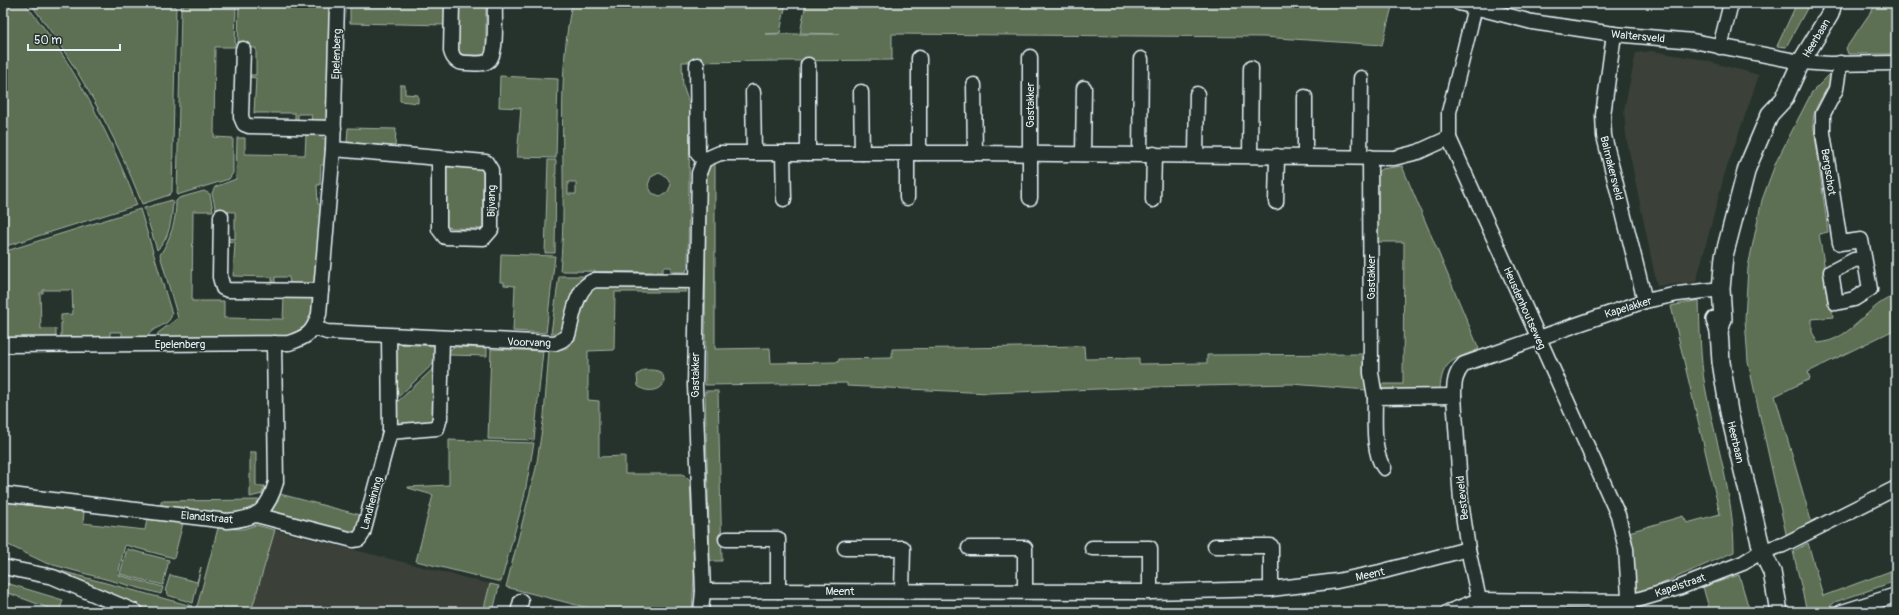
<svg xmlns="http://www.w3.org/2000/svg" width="1899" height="615" font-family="Pangolin,sans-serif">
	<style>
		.built { fill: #3a4138 }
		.green { fill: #5d6f52; stroke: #a2b0a5; fill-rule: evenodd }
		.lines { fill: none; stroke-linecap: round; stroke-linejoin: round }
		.minor-casing { stroke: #e8f1f8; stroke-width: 17 }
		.tertiary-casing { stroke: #e8f1f8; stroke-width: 20 }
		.minor { stroke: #26332d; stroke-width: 14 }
		.tertiary { stroke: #26332d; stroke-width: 17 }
		.labels { text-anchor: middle; stroke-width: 3; stroke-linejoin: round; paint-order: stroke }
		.street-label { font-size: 11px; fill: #e8f1f8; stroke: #26332d }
	</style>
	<rect width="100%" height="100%" fill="#26332d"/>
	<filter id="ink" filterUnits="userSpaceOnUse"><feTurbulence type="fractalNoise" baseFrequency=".025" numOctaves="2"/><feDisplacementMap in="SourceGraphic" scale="8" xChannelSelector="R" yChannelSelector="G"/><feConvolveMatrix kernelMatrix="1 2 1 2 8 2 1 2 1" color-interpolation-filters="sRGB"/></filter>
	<g filter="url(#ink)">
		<g class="built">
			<path d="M1651 51 1699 59 1759 75 1724 176 1696 282 1657 286 1626 136 1624 110 1636 53Z"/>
			<path d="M275 530 490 584 483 612H251Z"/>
		</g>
		<g class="green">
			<path d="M239 3H330L327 121 312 123 311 114H298V123L295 122V113H254L256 78 248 77V75H256V48L238 47Z"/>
			<path d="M350 3H440L446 8 447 25 350 23Z"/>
			<path d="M572 3H786L780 33 765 34H839L800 33 806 3H1393L1382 45 1263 37 892 34V60L682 62 683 86 690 106 688 266 686 272H671V267H663V272L560 271C569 182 554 91 572 3ZM659 173 667 177 671 185 667 193 660 196 652 193 648 185 651 177ZM568 182H576V194H568Z"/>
			<path d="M1797 3H1810L1786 47 1777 46Z"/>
			<path d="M1877 3H1892L1896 32V54H1848L1846 48Z"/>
			<path d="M3 4 26 5C73 61 111 137 137 205L3 247Z"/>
			<path d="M34 4H172L176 7 172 192 169 195 142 204C115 133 78 67 33 7Z"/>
			<path d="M183 4H234L236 7 235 47H215L214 137 233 138V173L229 179 177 195 181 8Z"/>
			<path d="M465 4H480L486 9V55H464C451 51 458 20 458 8Z"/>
			<path d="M1830 74 1833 75C1828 92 1814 103 1813 121L1828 232 1819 234 1833 317 1812 319V332L1818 343C1854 340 1869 301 1896 296V329L1808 372 1810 379 1775 396 1812 524 1787 538 1748 362 1745 319 1748 267 1762 200 1776 162 1812 92Z"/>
			<path d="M500 76 558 79 556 158 517 157 521 108 499 107Z"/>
			<path d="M400 85H405V94L418 95V103L400 101Z"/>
			<path d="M348 128 396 129 395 147 347 142Z"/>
			<path d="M306 135H317L327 140 326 165H321L320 185H317L318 204 322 205 314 286 290 284 289 277H275V285H272V277L233 276 235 242 226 241 227 238 235 239V212L216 211 212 193 215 187 236 179 237 138H245V154L305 155Z"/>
			<path d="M548 160H556L555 253H545Z"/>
			<path d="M715 164V349L770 348 771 363 838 362 839 359 892 358V349L1084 346 1085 359 1139 358V364L1207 363V355L1367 354V390L1292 384 1152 387 989 393 847 386V383L705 385 706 173 709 167Z"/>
			<path d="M446 165H476L482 169 483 175V229L451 228 446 226 444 171Z"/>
			<path d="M1402 166 1479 349C1454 360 1441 360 1440 391H1381V384H1403L1404 242H1376V174L1381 169Z"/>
			<path d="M204 191 210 194 213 211H193L192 301H224V318L283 319 284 298H313C311 319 311 325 293 336L156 338 158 333 178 318 160 255C171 237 176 222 176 201L179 198Z"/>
			<path d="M172 200 173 201C172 217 170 239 157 250L144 208Z"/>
			<path d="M140 209 172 314C169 328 152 325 147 338H122V332H110V338H61V315L73 314 72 290H43V293H40L41 329H56V338L11 339 3 336V252Z"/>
			<path d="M501 254 555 256 546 333 513 331 515 286 504 285V282H500Z"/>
			<path d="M559 276H593L562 333H551Z"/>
			<path d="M595 285 682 287 687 292H615L614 350 588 351V400L599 401V457L625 456V474H683L690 481 694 577 692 612H604L506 587 536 468 544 416 549 350C563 350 571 350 576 335L572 334 586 292Z"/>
			<path d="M1699 300C1700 328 1700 358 1705 386 1715 441 1734 495 1734 552L1643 592 1635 593 1629 532 1683 516 1687 523 1720 514 1671 306Z"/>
			<path d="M393 344 435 346 436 361 393 402Z"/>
			<path d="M453 347 487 348V356L449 355V351Z"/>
			<path d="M491 349 543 351 534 440 488 439Z"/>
			<path d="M436 366 435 415 432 423 397 425 393 406Z"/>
			<path d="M644 370C654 370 664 369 664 381 661 392 645 393 638 386L637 375Z"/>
			<path d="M705 391H718L722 561H710Z"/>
			<path d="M449 440 534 443 524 498 501 582 416 561 433 495 408 488V487L449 485Z"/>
			<path d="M250 452H256V486H265L262 494 250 497Z"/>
			<path d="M280 494 364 516 356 534 268 514 276 504Z"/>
			<path d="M264 500 261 504 238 516 161 508V501Z"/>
			<path d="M3 502 84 512 83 523 145 530 147 519 183 523 174 558 125 545 118 575 163 587 161 594 46 563 4 543Z"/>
			<path d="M256 525 275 530 251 612H194L198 603 218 528 243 529Z"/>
			<path d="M1808 543 1823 596 1896 569V581L1835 602 1824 612H1807L1793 551Z"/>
			<path d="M127 549 169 560 163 585 120 574Z"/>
			<path d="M46 567 192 606 189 612H148Z"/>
			<path d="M201 567 193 603 167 595 168 592 165 591 170 575 197 582Z"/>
			<path d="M1739 575 1750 612H1710L1703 587Z"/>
			<path d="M3 582 63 600 59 612 3 591Z"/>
			<path d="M490 584 499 586 493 612H483Z"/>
		</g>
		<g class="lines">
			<defs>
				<g id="minor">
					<path d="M452 3 451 51C453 59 457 63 466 63 473 63 483 65 488 61 498 55 494 15 495 3"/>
					<path d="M1459 3 1532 22 1614 34 1693 41 1801 62 1829 64 1896 63"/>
					<path d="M1476 3 1449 112V138L1618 515 1626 549 1630 612"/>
					<path d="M1614 34 1603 115 1604 136 1645 301"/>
					<path d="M1720 47 1731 3"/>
					<path d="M243 49 241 117 244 124 249 126 334 128"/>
					<path d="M1030 57V198"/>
					<path d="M919 58V153"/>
					<path d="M1840 63 1836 89 1823 114V133L1840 243 1861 240 1870 289 1854 299 1836 303 1831 272 1854 260 1864 259"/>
					<path d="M697 65 698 154 704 160"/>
					<path d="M808 65V153"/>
					<path d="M974 85 975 153"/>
					<path d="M753 92 754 153"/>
					<path d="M861 92 862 153"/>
					<path d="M333 149 486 162 491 170V230L484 238 445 237 439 229V158"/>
					<path d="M783 153 784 199"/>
					<path d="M907 153V198"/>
					<path d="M1083 154 1084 88"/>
					<path d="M1140 154 1141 59"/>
					<path d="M1196 155 1197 94"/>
					<path d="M1250 155 1251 68"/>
					<path d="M1305 156V97"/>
					<path d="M1360 157 1361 78"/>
					<path d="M1370 157 1371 373 1375 397"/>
					<path d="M1153 200 1154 154"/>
					<path d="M1276 202 1277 156"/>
					<path d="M221 216 220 277 223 288 228 290 321 291"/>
					<path d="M314 328 327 332 555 343 562 340 568 335C573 317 576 286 595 280L696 281"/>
					<path d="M389 336 390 432 437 428 440 418 442 338"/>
					<path d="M3 345 289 343C307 337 313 333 319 314L333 149 337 3"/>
					<path d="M1384 468C1372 453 1375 416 1375 397L1454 396"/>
					<path d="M3 494 227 521C257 519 268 511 276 482L274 343"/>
					<path d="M256 515 353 540 359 539 363 533 390 432"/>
					<path d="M726 539H778V591"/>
					<path d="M1215 546H1271V589"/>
					<path d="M845 548H903L902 591"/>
					<path d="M969 548H1025V591"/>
					<path d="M1092 548H1150V592"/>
					<path d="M3 567 53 577 136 612"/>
					<path d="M703 591 695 385 699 173 704 160 720 153H975L1394 158 1418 152 1449 138"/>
					<path d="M1479 600 1468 549 1461 501 1454 396C1454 382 1455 374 1464 364L1645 301 1678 294 1721 289"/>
					<path d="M518 612 521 601"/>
					<path d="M701 612 703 591 1150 592 1271 589 1337 581 1380 572 1468 549"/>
					<path d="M1448 612 1479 600 1630 602 1678 588 1743 563 1762 551 1783 545 1896 488"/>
					<path d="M1842 612 1896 595"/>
				</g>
				<g id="tertiary">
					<path d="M1715 320 1719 331 1721 362 1729 412 1762 551 1772 572 1779 612"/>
					<path d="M1719 331 1723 319 1721 289 1724 256 1747 168 1770 114 1784 99 1801 62 1830 14 1833 3"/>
				</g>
			</defs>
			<use href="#minor" class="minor-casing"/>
			<use href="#tertiary" class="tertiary-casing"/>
			<use href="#minor" class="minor"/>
			<use href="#tertiary" class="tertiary"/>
		</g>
	</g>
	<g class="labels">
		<g class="street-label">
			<text transform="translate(1638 36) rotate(5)" y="4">Waltersveld</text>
			<text transform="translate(1816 38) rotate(-59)" y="4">Heerbaan</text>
			<text transform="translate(336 54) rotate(-88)" y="4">Epelenberg</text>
			<text transform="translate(1030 105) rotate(-90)" y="4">Gastakker</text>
			<text transform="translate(1612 168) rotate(76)" y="4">Balmakersveld</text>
			<text transform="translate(1829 172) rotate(81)" y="4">Bergschot</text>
			<text transform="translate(491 201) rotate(-89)" y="4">Bijvang</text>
			<text transform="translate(1371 277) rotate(-90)" y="4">Gastakker</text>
			<text transform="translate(1628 307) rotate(-17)" y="4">Kapelakker</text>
			<text transform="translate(1525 308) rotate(66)" y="4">Heusdenhoutseweg</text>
			<text transform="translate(529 342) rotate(2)" y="4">Voorvang</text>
			<text x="180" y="348">Epelenberg</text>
			<text transform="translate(695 375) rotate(-90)" y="4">Gastakker</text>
			<text transform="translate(1736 442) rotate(77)" y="4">Heerbaan</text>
			<text transform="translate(1462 498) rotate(-96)" y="4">Besteveld</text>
			<text transform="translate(371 503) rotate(-75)" y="4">Landheining</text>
			<text transform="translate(207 517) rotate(5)" y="4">Elandstraat</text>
			<text transform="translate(1370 574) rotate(-12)" y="4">Meent</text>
			<text transform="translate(1680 585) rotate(-19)" y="4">Kapelstraat</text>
			<text x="840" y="595">Meent</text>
		</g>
	</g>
	<rect width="1899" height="615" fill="none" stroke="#26332d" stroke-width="16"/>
	<rect x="8" y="8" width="1883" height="599" fill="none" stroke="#e8f1f8" stroke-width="1.5" filter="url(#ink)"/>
	<path d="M28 44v6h92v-6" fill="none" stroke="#e8f1f8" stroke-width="2"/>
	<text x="34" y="44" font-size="12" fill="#e8f1f8" stroke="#26332d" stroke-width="3" paint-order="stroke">50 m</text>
</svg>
